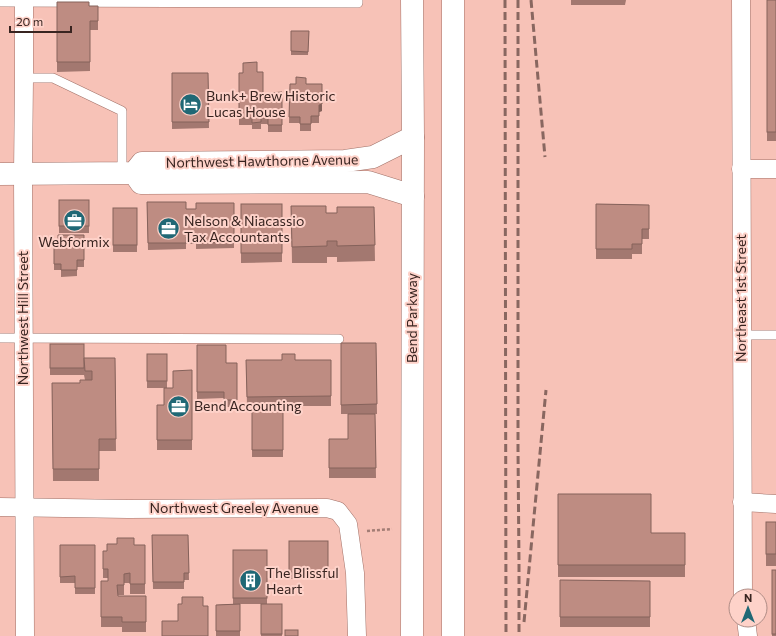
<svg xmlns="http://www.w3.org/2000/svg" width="776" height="636" font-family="Commissioner,sans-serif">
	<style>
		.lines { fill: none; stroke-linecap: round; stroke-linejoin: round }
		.lane-casing { stroke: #a17168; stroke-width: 10 }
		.street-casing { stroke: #a17168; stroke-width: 19 }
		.secondary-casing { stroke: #a17168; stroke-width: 23 }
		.highway-casing { stroke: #a17168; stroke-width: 23 }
		.path { stroke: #a37d75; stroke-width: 2.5; stroke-dasharray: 3 2; stroke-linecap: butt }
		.lane { stroke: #fff; stroke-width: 9 }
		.street { stroke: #fff; stroke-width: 18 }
		.secondary { stroke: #fff; stroke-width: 22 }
		.highway { stroke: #fff; stroke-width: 22 }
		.rail { stroke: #896760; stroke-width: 3; stroke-dasharray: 8 4; stroke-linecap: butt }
		.wall { fill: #a37870 }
		.shaded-wall { fill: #85625b }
		.building { fill: #be8c82; stroke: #85625b }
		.labels { text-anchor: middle; stroke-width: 4; stroke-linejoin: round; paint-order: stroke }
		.poi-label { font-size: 14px; fill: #382420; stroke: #fed2c9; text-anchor: start }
		.street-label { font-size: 14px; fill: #382420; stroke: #fed2c9 }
	</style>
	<rect width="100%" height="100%" fill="#f7c2b7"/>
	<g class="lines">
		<defs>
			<g id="lane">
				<path d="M0 2 358 3V0"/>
				<path d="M24 78H53L122 111V173"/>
				<path d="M741 335H776"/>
				<path d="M0 338 339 339"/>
			</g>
			<g id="street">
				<path d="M24 0V78L23 174 25 636"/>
				<path d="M741 0 743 596"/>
				<path d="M741 169H776"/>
				<path d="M742 502 776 504"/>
				<path d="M0 507 128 509 327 508 338 511 348 524 355 573 357 636"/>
				<path d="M746 620 748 636"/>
			</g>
			<g id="secondary">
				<path d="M134 173 141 183 368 182 413 196"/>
				<path d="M0 174 134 173 142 163 345 161 373 157 413 137"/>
			</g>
			<g id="highway">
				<path d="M412 0 413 137 412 636"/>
				<path d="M453 0V636"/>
			</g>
		</defs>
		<use href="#lane" class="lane-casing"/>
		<use href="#street" class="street-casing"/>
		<use href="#secondary" class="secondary-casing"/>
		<use href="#highway" class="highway-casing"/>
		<path class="path" d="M367 531 392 529"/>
		<use href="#lane" class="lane"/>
		<use href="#street" class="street"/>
		<use href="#secondary" class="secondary"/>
		<use href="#highway" class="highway"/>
		<g class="rail">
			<path d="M505 0 506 636"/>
			<path d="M518 0V449L519 565V636"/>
			<path d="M531 0 545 157"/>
			<path d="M524 622 546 390"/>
		</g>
	</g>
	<g class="wall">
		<path d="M571 0H626L625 5H571Z"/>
		<rect x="767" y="0" width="9" height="141"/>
		<path d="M57 2 89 6H98V30H90V71L57 72Z"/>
		<path d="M291 31H309L308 55H291Z"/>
		<path d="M257 72 263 100H270L282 92V132H268V124H261V129H252V125H239V73Z"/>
		<path d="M172 73H208L209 128 172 129Z"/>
		<path d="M290 84H306L322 111 319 112V123H311V131H300V123H289Z"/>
		<rect x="59" y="200" width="30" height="33"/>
		<path d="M147 202 186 209H196L234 203V248L196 249V244H186V249L148 250Z"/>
		<path d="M241 204 282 253V262L241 263Z"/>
		<path d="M596 204 649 205V239H642V254H632V259H596Z"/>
		<path d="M291 206 326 213H337L374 207 375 261 337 262V257H327V263H292Z"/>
		<rect x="113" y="208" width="24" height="44"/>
		<path d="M84 235V267H77V276L61 277V270H54V242L58 241Z"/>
		<path d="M341 343H376L377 414H375L376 478H329V439H348V414H341Z"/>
		<path d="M50 344 85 358H115L116 451H99V481H53L52 383H80L85 380 84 375H50Z"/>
		<path d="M197 345 226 363H237V407H224V398L197 399Z"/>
		<rect x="147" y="354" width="20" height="34"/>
		<path d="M246 360H331V406H283V457H252V409H262V406H247Z"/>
		<path d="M192 370V450H157V405H164L173 388Z"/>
		<path d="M558 494 651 533H685V577H558Z"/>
		<rect x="766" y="522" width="10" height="44"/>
		<path d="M152 535H188L189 580H184V589H153Z"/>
		<rect x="289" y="541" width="39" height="38"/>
		<path d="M60 545H95V594H75V583H60Z"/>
		<path d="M134 545H145V594H130V583H124V595H118V596H146V632H122V627H101V581H108V578H103V551H107Z"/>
		<path d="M233 550H267V604H282V636H261V604H240V636H216V605L233 604Z"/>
		<rect x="772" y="570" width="4" height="66"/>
		<path d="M560 580 650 581V627H560Z"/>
	</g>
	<path class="shaded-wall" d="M322 104V111L319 112V123V105Z"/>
	<g class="building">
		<rect x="767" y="0" width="9" height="132"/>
		<path d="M57 2H89V6H98V21H90V62H57Z"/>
		<path d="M291 31H309L308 52 291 51Z"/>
		<path d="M257 62V72H263V100H270V93L282 92V125H268V118H261V122L252 123V118H239V73H243V63Z"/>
		<path d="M172 73H208L209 122H172Z"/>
		<path d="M296 77 306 78V84H322V104L319 105V116H311V124H300V117H289L290 84H296Z"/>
		<rect x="59" y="200" width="30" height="26"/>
		<path d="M147 202H186V209H196V203H234V242H196V237H186V243H148Z"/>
		<rect x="241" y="204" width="41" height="49"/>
		<path d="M596 204 649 205V229H642V244H632V249H596Z"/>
		<path d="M291 206H326V213H337V207H374L375 245 337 246V241H327V246L292 247Z"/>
		<rect x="113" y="208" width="24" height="37"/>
		<path d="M58 235H84V260H77V270H61V264H54V242L58 241Z"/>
		<path d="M341 343H376L377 404 341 405Z"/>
		<rect x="50" y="344" width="34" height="24"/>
		<path d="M197 345H226V363H237V400H224V392H197Z"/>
		<rect x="147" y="354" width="20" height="27"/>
		<path d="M282 354H295V360H331V396L247 397 246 360H282Z"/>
		<path d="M84 358H115L116 439H99V469H53L52 383H80V380H92V371H85Z"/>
		<path d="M192 370V440H157V405H164V388H173V371Z"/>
		<path d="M262 403H283V450H252V409H262Z"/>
		<path d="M348 414H375L376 468H329V439H348Z"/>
		<path d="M558 494H651V533H685V565H558Z"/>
		<rect x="766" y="522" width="10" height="32"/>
		<path d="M152 535H188L189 573H184V582H153Z"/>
		<path d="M117 538H134V545H145V584H130V573L124 574V585H117L118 596H146V622H122V617H101V581H108V569H103V551H107V544H117Z"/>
		<rect x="289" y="541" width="39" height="31"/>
		<path d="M60 545H95V588H75V576L60 577Z"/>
		<rect x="233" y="550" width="34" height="48"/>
		<rect x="772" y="570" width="4" height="64"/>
		<path d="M560 580 650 581V617H560Z"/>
		<path d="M182 597H203V606H208V636H162V621H178V604H182Z"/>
		<path d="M240 604V631H216V605Z"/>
		<rect x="261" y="604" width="21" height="30"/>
		<rect x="285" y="630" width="13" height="6"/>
	</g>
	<defs>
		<symbol id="hotel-disc" viewBox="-11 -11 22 22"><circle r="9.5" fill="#206875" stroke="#fed2c9"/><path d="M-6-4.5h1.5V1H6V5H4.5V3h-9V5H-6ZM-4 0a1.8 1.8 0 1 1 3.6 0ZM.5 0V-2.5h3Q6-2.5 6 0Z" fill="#fff"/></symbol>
		<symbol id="office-disc" viewBox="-11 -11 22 22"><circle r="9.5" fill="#206875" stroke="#fed2c9"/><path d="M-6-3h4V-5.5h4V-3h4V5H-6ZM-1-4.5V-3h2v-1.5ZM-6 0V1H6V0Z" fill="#fff"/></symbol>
		<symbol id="building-disc" viewBox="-11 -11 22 22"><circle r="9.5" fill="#206875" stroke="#fed2c9"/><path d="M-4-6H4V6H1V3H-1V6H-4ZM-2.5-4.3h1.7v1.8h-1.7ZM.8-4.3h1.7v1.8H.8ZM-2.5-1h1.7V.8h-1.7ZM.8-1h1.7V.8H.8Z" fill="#fff"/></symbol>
	</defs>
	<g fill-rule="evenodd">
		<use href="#hotel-disc" x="178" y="92" width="25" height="25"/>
		<use href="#office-disc" x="62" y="208" width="25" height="25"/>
		<use href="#office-disc" x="156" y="216" width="25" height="25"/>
		<use href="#office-disc" x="166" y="394" width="25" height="25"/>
		<use href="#building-disc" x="238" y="568" width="25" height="25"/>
	</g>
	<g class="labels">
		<g class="poi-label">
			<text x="206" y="101">Bunk+ Brew Historic<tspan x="206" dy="16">Lucas House</tspan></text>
			<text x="184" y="226">Nelson &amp; Niacassio<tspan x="184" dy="16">Tax Accountants</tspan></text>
			<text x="74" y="247" text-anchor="middle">Webformix</text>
			<text x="194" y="411">Bend Accounting</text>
			<text x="266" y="578">The Blissful<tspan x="266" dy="16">Heart</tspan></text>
		</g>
		<g class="street-label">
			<text transform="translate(262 161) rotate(-1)" y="5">Northwest Hawthorne Avenue</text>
			<text transform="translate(741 298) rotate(-90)" y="5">Northeast 1st Street</text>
			<text transform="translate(23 318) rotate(-90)" y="5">Northwest Hill Street</text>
			<text transform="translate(412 318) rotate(-90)" y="5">Bend Parkway</text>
			<text x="234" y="513">Northwest Greeley Avenue</text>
		</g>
	</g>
	<g transform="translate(748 608)"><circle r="19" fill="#fed2c9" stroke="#af8c85"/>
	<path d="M0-3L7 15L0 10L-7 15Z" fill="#206875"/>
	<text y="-6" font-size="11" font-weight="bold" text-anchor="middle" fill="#382420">N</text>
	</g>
	<path d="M10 26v6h61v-6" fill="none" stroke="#382420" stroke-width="2"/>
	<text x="16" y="26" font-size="12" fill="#382420" stroke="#fed2c9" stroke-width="3" paint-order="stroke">20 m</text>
</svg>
